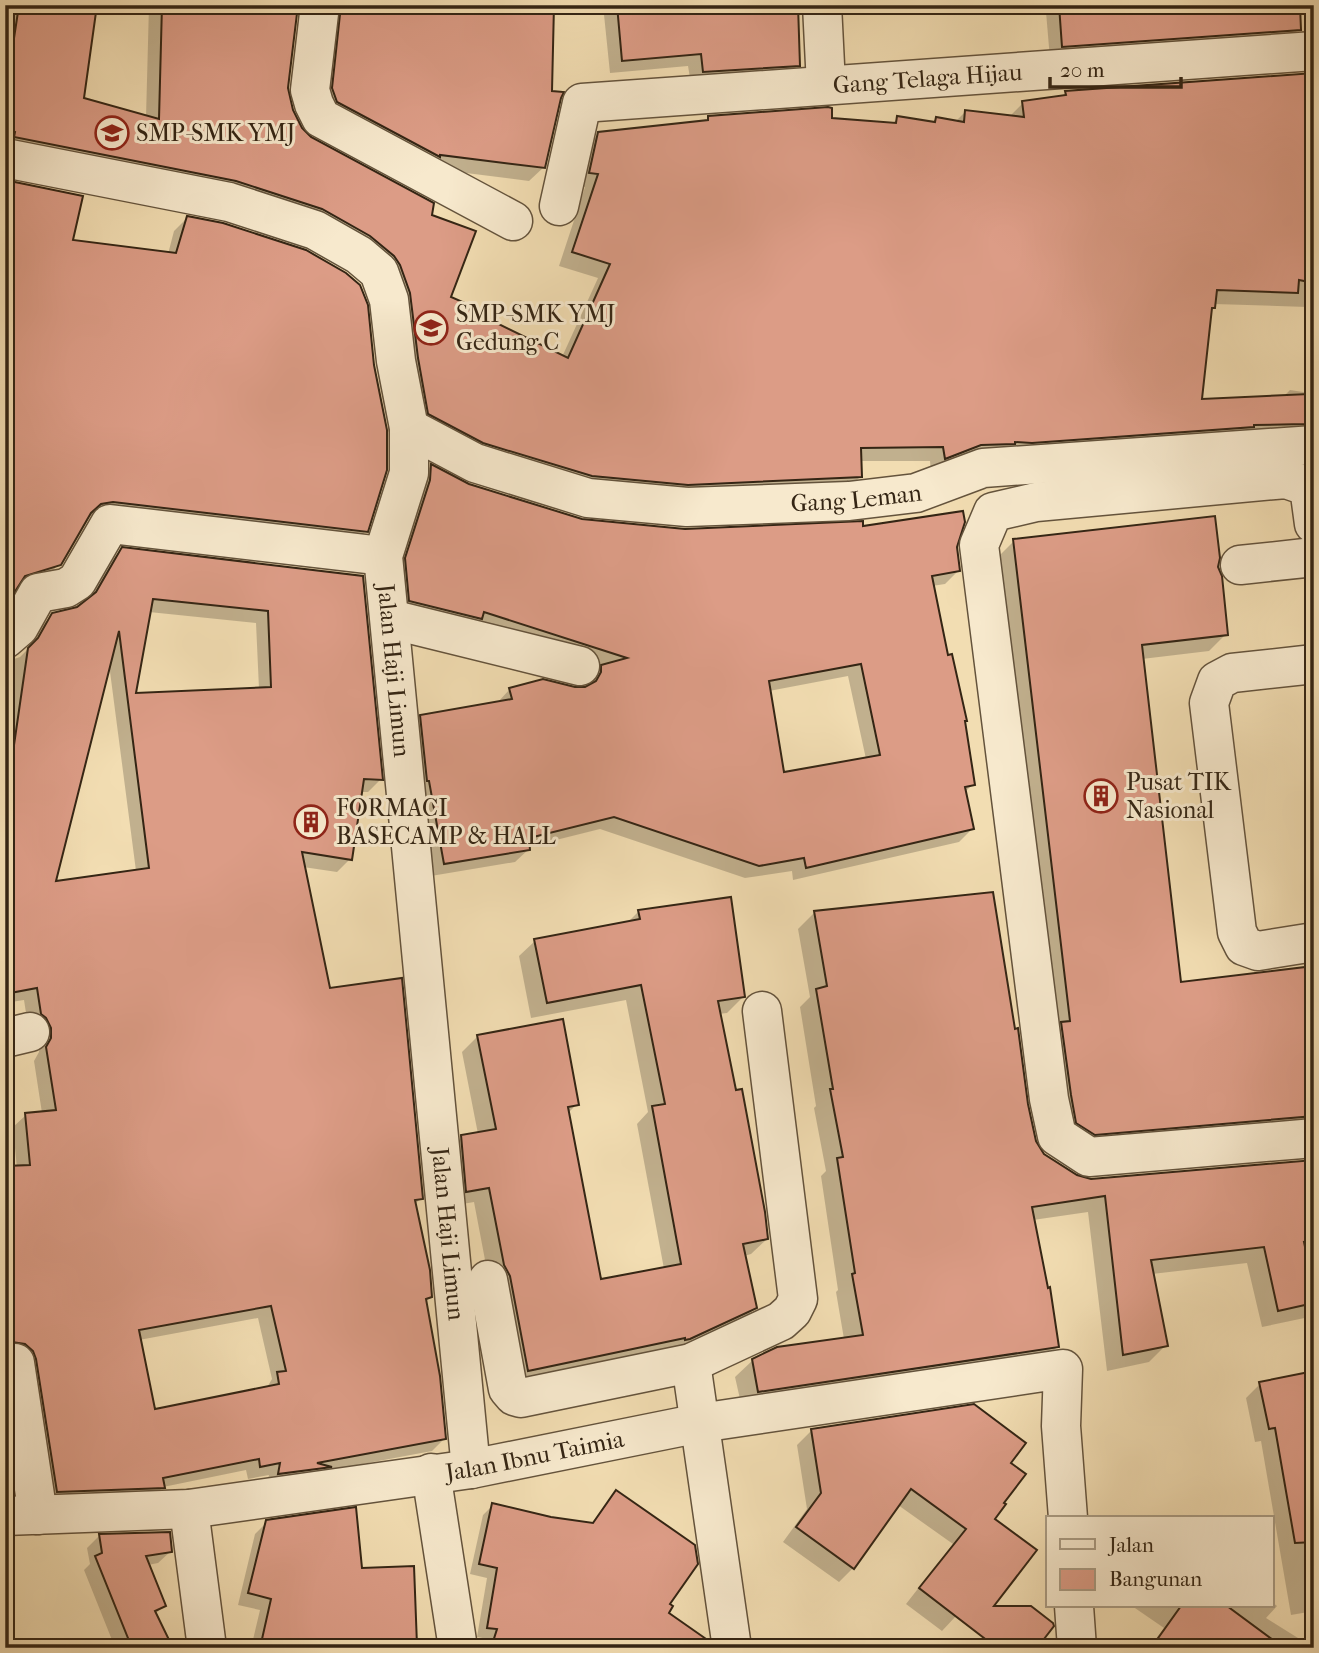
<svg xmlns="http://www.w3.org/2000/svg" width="1319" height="1653" font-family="'IM FELL French Canon',serif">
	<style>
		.shadow { fill: #0003; fill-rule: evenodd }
		.building { fill: #dc9c86; stroke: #342514; stroke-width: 2; fill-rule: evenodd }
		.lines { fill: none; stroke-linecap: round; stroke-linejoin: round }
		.minor-casing { stroke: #64533c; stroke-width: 41 }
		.minor { stroke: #f7e9cd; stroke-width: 38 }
		.labels { text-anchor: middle; stroke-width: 6; stroke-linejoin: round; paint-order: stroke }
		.street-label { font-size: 24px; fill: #342514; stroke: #f7e9cd }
		.poi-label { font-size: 24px; fill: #342514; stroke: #f7e9cd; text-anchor: start }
	</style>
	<rect width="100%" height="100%" fill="#f2ddb2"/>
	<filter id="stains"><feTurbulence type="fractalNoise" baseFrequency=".00286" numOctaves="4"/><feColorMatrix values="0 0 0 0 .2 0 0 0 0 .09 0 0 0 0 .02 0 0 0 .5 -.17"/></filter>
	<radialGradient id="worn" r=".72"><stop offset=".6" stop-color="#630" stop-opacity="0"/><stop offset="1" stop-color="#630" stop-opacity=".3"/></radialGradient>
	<g class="shadow">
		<path d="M5 5H95L82 99 146 117 149 5H296L286 88 293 114 300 129 309 138 430 216 449 298 462 308 562 357 598 278 559 266 585 187 576 186 584 148 599 134 705 122 709 118 830 120 892 124 898 118 932 123 936 119 955 122 966 111 1009 117 1023 103 1061 98 1066 92 1314 245V443L931 472 930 461H860V477L846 491 577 490 415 428 379 269 5 147ZM1214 304 1307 307 1310 393 1290 390 1283 397 1200 401 1210 311Z"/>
		<path d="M322 5H552L544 167 529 181 426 168 324 116Z"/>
		<path d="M603 5H796L798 65 785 78 691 84 688 66 610 73Z"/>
		<path d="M865 5H918L909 14 864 13Z"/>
		<path d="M920 5H979V6L973 12H920Z"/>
		<path d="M1053 5H1298L1299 29 1286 42 1050 59 1046 12Z"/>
		<path d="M5 182 71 242 168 254 174 231 187 218 366 531 353 544 99 514 87 516 59 564 46 578 19 584 5 603Z"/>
		<path d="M431 466 468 486 581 521 685 531 861 528 956 547 958 571 945 584 932 586 963 722 973 784 964 793 972 829 959 842 793 880 792 871 745 878 600 829 528 847 529 849 515 862 431 876 408 729 421 716 497 703 510 689H575L589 687V680L602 667 474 625 397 614 393 573 418 479ZM848 676 866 759 782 774 769 691Z"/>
		<path d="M1014 541 1216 567 1226 634 1209 651 1142 659 1180 984 1314 968V1141L1060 1139 997 558Z"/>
		<path d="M122 549 361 577 381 779 368 792H360L350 859 337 872 303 867 329 990 421 1198 414 1205 431 1297 425 1302 444 1439 432 1451 325 1471 266 1486 269 1475 248 1479 246 1470 163 1487 150 1500 44 1504 5 1355V1170L17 1169 13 1127 26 1115 42 1113 34 1061 39 1052V1041L28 1026 24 1000 5 1003V662L20 657 26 651 40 628 53 614 78 608 86 602 109 562ZM149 612 256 623 259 689 134 694ZM109 664 136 871 54 883ZM258 1318 272 1379 266 1389 154 1411 139 1340Z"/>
		<path d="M639 911 743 997 727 1013 718 1014 767 1239 751 1254 744 1256 755 1308 739 1324 672 1355 513 1386 489 1281 474 1202 451 1206 446 1153 462 1137 478 1134 462 1052 478 1036 577 1104 567 1114 600 1281 664 1269 637 1124 648 1112 626 1000 531 1018 519 956 535 941 627 923Z"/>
		<path d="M815 912 1026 1104 1034 1141 1044 1156 1076 1177 1091 1181 1314 1162V1316L1262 1327 1247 1263 1152 1274 1166 1345 1149 1362 1107 1371 1088 1212 1033 1220 1057 1347 1041 1364 742 1408 735 1377 753 1360 844 1339 836 1292 838 1290 821 1176 826 1171 814 1108 816 1106 800 1007 810 997 798 929Z"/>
		<path d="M1314 1373V1611L1291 1615 1261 1441 1255 1442 1246 1398 1260 1384Z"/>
		<path d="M812 1430 1008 1464 993 1519 956 1616 942 1631 906 1604 953 1544 898 1505 853 1568 839 1582 783 1542 807 1509 797 1445Z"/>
		<path d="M616 1492 668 1605 666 1614 684 1648H486L488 1639 477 1637 487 1578 470 1574 483 1515 493 1505 551 1519 591 1524Z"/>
		<path d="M267 1522 360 1570 415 1644 412 1648H251L260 1610 238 1605 255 1534Z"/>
		<path d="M99 1536 171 1551 158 1563 148 1565 164 1606 155 1614 172 1648H96L112 1640 84 1570 90 1564 87 1548Z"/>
		<path d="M1272 1602 1277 1606 1266 1618 1314 1648H1149L1164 1628 1132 1606H1272Z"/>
	</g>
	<g class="building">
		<path d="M19 5H97L84 98 159 119 162 5H298L288 88 293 110 302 128 311 137 434 203 432 215 476 231 451 297 465 303 464 307 568 358 610 264 572 252 598 174 589 173 598 132 708 120V116L828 107 832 108V118L896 123 897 116 935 122 936 117 964 122 965 110 1024 117 1022 101 1066 95 1065 91 1314 73V283L1299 280 1298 293 1217 290 1215 308H1212L1202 399 1309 394 1305 424 1254 425V427L1032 443 1015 442V444L981 445 945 459 943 447 861 448 862 477 688 485 592 476 483 443 428 414 418 358 410 293 400 265 394 256 370 236 322 209 236 181 14 137 15 132 5 130V77L8 78Z"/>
		<path d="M341 5H554L552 91 564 92 561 98 545 168 440 155V157L337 102 332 88Z"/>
		<path d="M617 5H798L800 66 703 72 701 54 622 61Z"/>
		<path d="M1059 5H1300L1301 30 1062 47Z"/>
		<path d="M5 180 83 196 73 240 176 253 187 216 223 223 306 250 346 273 360 285 368 305 374 365 387 430V470L368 532 113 502 101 504 91 513 61 565 25 576 5 607V389L8 359Z"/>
		<path d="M431 464 469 484 582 519 685 529 863 521V526L963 511 965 522 957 547 960 571 932 576 948 655 952 654 967 721H965L975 785 965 787 974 829 806 868 804 858 759 866 614 817 529 838 530 850 444 864 429 781H427L420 715 512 699 509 688 543 679 575 687H585L596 681 601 672V665L627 658 484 612 482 619 409 601 405 558 430 480ZM861 664 880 755 784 772 769 681Z"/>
		<path d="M1215 516 1220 558 1218 567 1222 576 1228 635 1142 645 1181 982 1314 966V1116L1095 1135 1076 1123 1071 1095 1061 1022 1070 1021 1013 539Z"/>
		<path d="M122 547 363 576 383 780 364 779 352 860 302 852 330 988 402 978 423 1199 415 1200 430 1270 432 1297 426 1299 440 1376 446 1439 317 1463 332 1467 278 1474 280 1463 260 1467 259 1459 163 1478 165 1488 57 1492 36 1359 33 1351 25 1344 5 1341V1166L30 1165 25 1113 56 1110 46 1047 51 1038V1028L46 1018 41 1014 37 988 5 994V750L13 752 28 648 38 638 52 613 77 607 96 592ZM153 599 268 611 271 687 136 693ZM119 631 149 868 56 881ZM271 1306 286 1371 277 1372 279 1384 155 1409 139 1330Z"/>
		<path d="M993 892 1015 1029 1018 1028 1028 1104 1036 1141 1044 1154 1077 1175 1091 1179 1314 1160V1241L1304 1242 1314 1291V1303L1278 1311 1264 1247 1151 1260 1168 1346 1123 1355 1105 1196 1032 1207 1048 1288 1050 1287 1059 1347 758 1392 752 1359 777 1347 863 1335 852 1274 855 1273 837 1158 843 1157 830 1089H833L816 989 827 986 814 911Z"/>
		<path d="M731 897 745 997 718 1001 736 1090 742 1089 765 1212 768 1239 743 1244 757 1308 690 1339 685 1340V1338L528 1371 510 1276 504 1265 489 1188 466 1192 461 1135 496 1129 477 1035 563 1019 579 1105 568 1107 601 1279 681 1264 652 1106 665 1104 641 985 547 1003 534 939 640 919 638 910Z"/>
		<path d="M1314 1371V1542L1295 1543 1275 1428 1269 1429 1259 1382Z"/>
		<path d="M974 1404 1026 1443 1011 1463 1026 1474 1004 1503 1006 1504 995 1519 1037 1550 994 1606H1031L1053 1623 1054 1626 1037 1648H997L919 1588 966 1529 911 1489 854 1569 796 1527 821 1493 811 1429Z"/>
		<path d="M5 1445 13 1494H5Z"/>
		<path d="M616 1490 695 1545 698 1564 670 1604 673 1606 669 1613 709 1641 710 1648H491L497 1629 487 1628 497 1568 479 1564 492 1503 551 1517 593 1523Z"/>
		<path d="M356 1507 362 1568 414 1566 417 1645 260 1648 271 1599 248 1593 266 1520Z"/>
		<path d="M170 1532 172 1552 146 1556 166 1606 155 1611 173 1648H132L95 1556 102 1553 99 1534Z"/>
		<path d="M1181 1606H1227L1284 1648H1151Z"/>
	</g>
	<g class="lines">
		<defs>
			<g id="minor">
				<path d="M320 5 310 90 314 104 321 118 513 221"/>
				<path d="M822 5 826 85"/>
				<path id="s1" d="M5 158 229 202 315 230 359 255 379 272 389 300 396 361 409 428V473L383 556 471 1469"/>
				<path id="s2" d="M559 206 582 103 1314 51"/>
				<path id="s3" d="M409 428 475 463 588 498 687 507 849 501 916 493 983 468 1314 445"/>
				<path d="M1314 524 1309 487 1286 479 1036 502 993 512 979 545 1049 1099 1057 1136 1089 1157 1314 1138"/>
				<path d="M1240 565 1314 557"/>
				<path d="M390 619 580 666"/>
				<path d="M5 639 19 627 38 593 66 588 77 581 110 524 383 556"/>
				<path d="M1314 664 1232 673 1217 681 1209 703 1237 932 1244 946 1258 951 1314 942"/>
				<path d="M5 1038 30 1032"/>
				<path d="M488 1280 508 1389 514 1396 521 1398 691 1363 781 1321 792 1311 798 1299 762 1011"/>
				<path d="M5 1363H15L38 1515"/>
				<path d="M691 1363 732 1648"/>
				<path d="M431 1473 458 1648"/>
				<path d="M189 1509 207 1648"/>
				<path id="s4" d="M5 1516 189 1509 471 1469 700 1423 1063 1369 1061 1426 1068 1518"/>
				<path d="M1074 1606 1077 1648"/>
			</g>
		</defs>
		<use href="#minor" class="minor-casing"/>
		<use href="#minor" class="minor"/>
	</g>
	<defs>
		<symbol id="school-ring" viewBox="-11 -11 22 22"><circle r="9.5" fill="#f7e9cd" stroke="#8f2418" stroke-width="1.5"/><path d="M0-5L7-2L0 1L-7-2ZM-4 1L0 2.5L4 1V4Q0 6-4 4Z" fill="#8f2418"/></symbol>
		<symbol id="building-ring" viewBox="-11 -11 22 22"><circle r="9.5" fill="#f7e9cd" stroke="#8f2418" stroke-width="1.5"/><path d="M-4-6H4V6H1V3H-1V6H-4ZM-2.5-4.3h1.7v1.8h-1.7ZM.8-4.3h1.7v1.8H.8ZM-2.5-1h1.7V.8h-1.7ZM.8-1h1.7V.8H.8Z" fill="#8f2418"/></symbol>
	</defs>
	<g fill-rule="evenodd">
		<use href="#school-ring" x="93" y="114" width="38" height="38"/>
		<use href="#school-ring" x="412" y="309" width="38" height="38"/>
		<use href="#building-ring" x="1082" y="777" width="38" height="38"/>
		<use href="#building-ring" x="292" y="803" width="38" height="38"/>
	</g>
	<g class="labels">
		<g class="street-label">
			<text dy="8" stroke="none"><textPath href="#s2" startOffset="452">Gang Telaga Hijau</textPath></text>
			<text dy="8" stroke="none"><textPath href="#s3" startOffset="462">Gang Leman</textPath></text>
			<text dy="8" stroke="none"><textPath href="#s1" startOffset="802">Jalan Haji Limun</textPath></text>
			<text dy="8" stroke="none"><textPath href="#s1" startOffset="1368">Jalan Haji Limun</textPath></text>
			<text dy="8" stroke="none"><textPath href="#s4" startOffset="534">Jalan Ibnu Taimia</textPath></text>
		</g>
		<g class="poi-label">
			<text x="136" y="141">SMP-SMK YMJ</text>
			<text x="456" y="322">SMP-SMK YMJ<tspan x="456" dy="28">Gedung C</tspan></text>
			<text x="1126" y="790">Pusat TIK<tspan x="1126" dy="28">Nasional</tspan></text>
			<text x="336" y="816">FORMACI<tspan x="336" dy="28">BASECAMP &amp; HALL</tspan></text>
		</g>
	</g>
	<rect width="1319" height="1653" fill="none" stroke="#f2ddb2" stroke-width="28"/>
	<rect x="7" y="7" width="1305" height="1639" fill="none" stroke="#342514" stroke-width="3.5"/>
	<rect x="14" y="14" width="1291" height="1625" fill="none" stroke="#342514" stroke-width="2"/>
	<rect x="1046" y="1516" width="228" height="91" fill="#f7e9cd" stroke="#a99b83" stroke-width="2"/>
	<rect x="1060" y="1539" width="35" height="10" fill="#f7e9cd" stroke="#a99b83" stroke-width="2"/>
	<text x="1109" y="1552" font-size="21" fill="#342514">Jalan</text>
	<rect x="1060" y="1569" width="35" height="21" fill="#dc9c86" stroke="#a99b83" stroke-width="2"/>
	<text x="1109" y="1586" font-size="21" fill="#342514">Bangunan</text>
	<path d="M1050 77v10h131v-10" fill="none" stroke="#342514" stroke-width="3.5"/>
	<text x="1060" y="77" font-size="21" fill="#342514" stroke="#f7e9cd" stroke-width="5" paint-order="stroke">20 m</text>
	<rect width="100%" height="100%" filter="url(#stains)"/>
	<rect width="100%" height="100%" fill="url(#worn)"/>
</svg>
